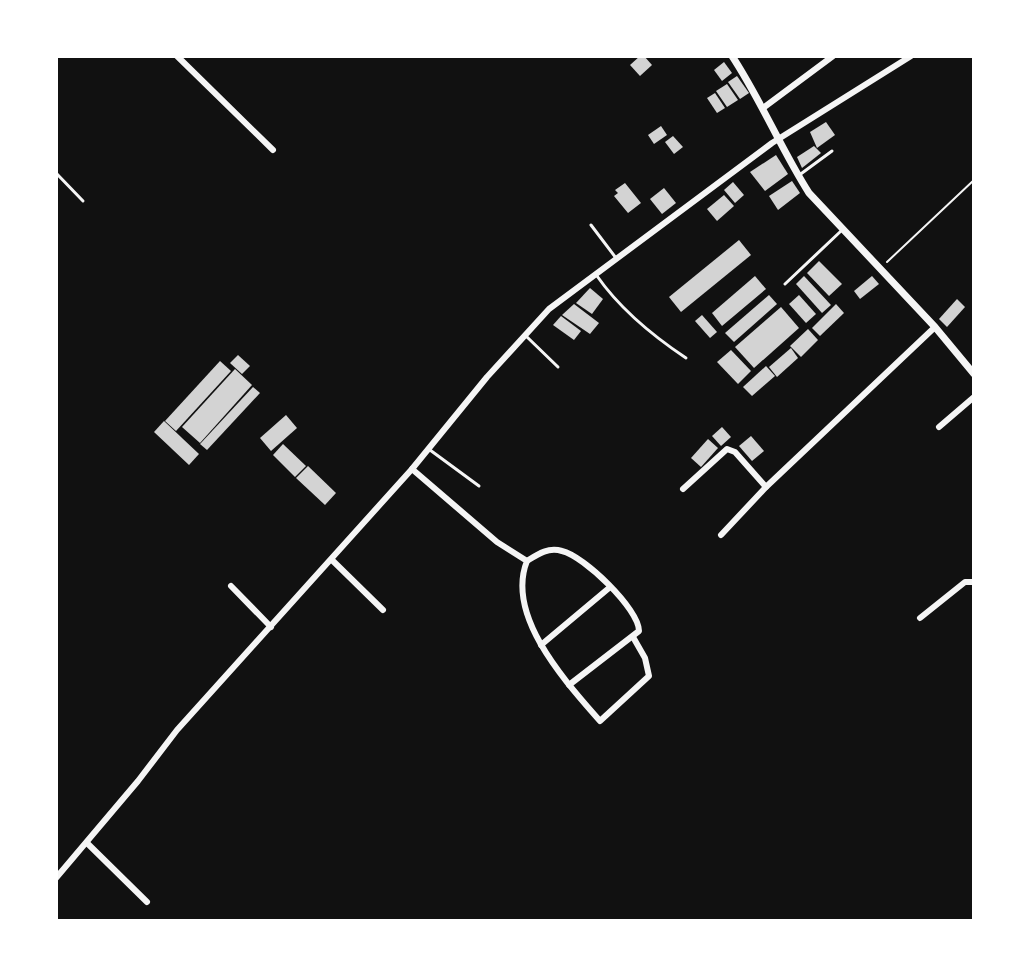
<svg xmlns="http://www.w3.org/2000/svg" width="1030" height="977" font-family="Roboto,sans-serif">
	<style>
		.building { fill: #d3d3d3 }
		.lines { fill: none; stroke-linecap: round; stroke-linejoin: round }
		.path { stroke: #f5f5f5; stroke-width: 2 }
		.service { stroke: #f5f5f5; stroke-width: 3 }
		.minor { stroke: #f5f5f5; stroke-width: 6 }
		.tertiary { stroke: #f5f5f5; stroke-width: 7 }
	</style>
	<rect width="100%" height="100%" fill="#111"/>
	<g class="building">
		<path d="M640 56H644L652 65 640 76 630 65Z"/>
		<path d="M724 62 732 73 722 81 714 70Z"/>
		<path d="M737 76 749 93 740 99 728 82Z"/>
		<path d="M727 84 738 100 727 107 716 91Z"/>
		<path d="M715 93 725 108 717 113 707 98Z"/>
		<path d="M826 122 835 135 817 148 810 132Z"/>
		<path d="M661 126 667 135 654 144 648 135Z"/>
		<path d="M673 136 683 147 674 154 665 142Z"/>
		<path d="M814 146 821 153 802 168 797 157Z"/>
		<path d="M776 155 788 174 765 191 750 172Z"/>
		<path d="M792 181 800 193 778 210 769 196Z"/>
		<path d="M733 182 744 195 735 203 724 190Z"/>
		<path d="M625 183 641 203 628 213 614 196 618 193 615 190Z"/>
		<path d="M664 188 676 203 662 214 650 199Z"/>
		<path d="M724 195 734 206 717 221 707 209Z"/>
		<path d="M739 240 751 255 681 312 669 297Z"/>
		<path d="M819 261 842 284 829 296 807 273Z"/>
		<path d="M755 276 766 289 722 326 712 313Z"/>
		<path d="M804 276 831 305 822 313 796 284Z"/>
		<path d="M872 276 879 284 860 299 854 291Z"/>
		<path d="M590 288 603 299 592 314 576 303Z"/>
		<path d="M769 295 777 304 734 342 725 333Z"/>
		<path d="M799 295 816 314 806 323 789 304Z"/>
		<path d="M957 299 965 307 947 327 939 319Z"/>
		<path d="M574 304 599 323 590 334 562 315Z"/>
		<path d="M836 304 844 313 820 336 812 328Z"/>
		<path d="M781 307 799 328 754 368 735 347Z"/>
		<path d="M702 315 717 332 710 338 695 321Z"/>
		<path d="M561 316 581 331 574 340 553 325Z"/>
		<path d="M808 329 818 340 801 357 790 346Z"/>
		<path d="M791 348 798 358 777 377 769 367Z"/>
		<path d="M731 350 751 371 738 384 717 362Z"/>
		<path d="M238 355 250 366 242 374 230 363Z"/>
		<path d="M220 361 231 371 176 431 165 421Z"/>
		<path d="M766 366 775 376 752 396 743 387Z"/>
		<path d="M235 369 252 385 200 443 182 427Z"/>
		<path d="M253 387 260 393 207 450 200 444Z"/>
		<path d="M286 415 297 428 271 451 260 438Z"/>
		<path d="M164 421 199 454 189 465 154 432Z"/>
		<path d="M722 427 731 437 721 446 712 436Z"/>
		<path d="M751 436 764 451 752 461 739 446Z"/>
		<path d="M708 439 718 448 701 467 691 458Z"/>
		<path d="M283 444 306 466 295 477 273 455Z"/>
		<path d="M308 466 336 493 325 505 296 478Z"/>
	</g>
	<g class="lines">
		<path class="path" d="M887 262 974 180"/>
		<g class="service">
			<path d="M56 173 83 201"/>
			<path d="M798 176 832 151"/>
			<path d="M591 225 616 258"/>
			<path d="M597 276C620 309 653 336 686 358"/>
			<path d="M785 284 841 231"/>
			<path d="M527 337 558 367"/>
			<path d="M430 450 479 486"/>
		</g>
		<g class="minor">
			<path d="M177 56 273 150"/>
			<path d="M763 108 833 56"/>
			<path d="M939 427 974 397"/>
			<path d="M412 469 497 542 527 561C505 616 566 682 600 721L649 676 645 658 633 637"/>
			<path d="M683 489 727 449 735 452 766 487"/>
			<path d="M721 535 766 487 935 327"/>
			<path d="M332 560 383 610"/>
			<path d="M527 561C538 554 548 547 562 551 584 556 639 609 639 631L569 685"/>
			<path d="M231 586 271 627"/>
			<path d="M920 618 965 582H974"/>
			<path d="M541 645 609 588"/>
			<path d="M87 843 147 902"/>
			<path d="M56 878 138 781 177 730 412 469 487 377 549 309 772 143 911 56"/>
		</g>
		<path class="tertiary" d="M732 56C761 100 781 149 809 193L935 327 974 374"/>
	</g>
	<rect width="1030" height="977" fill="none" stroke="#ffffff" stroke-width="116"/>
</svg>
